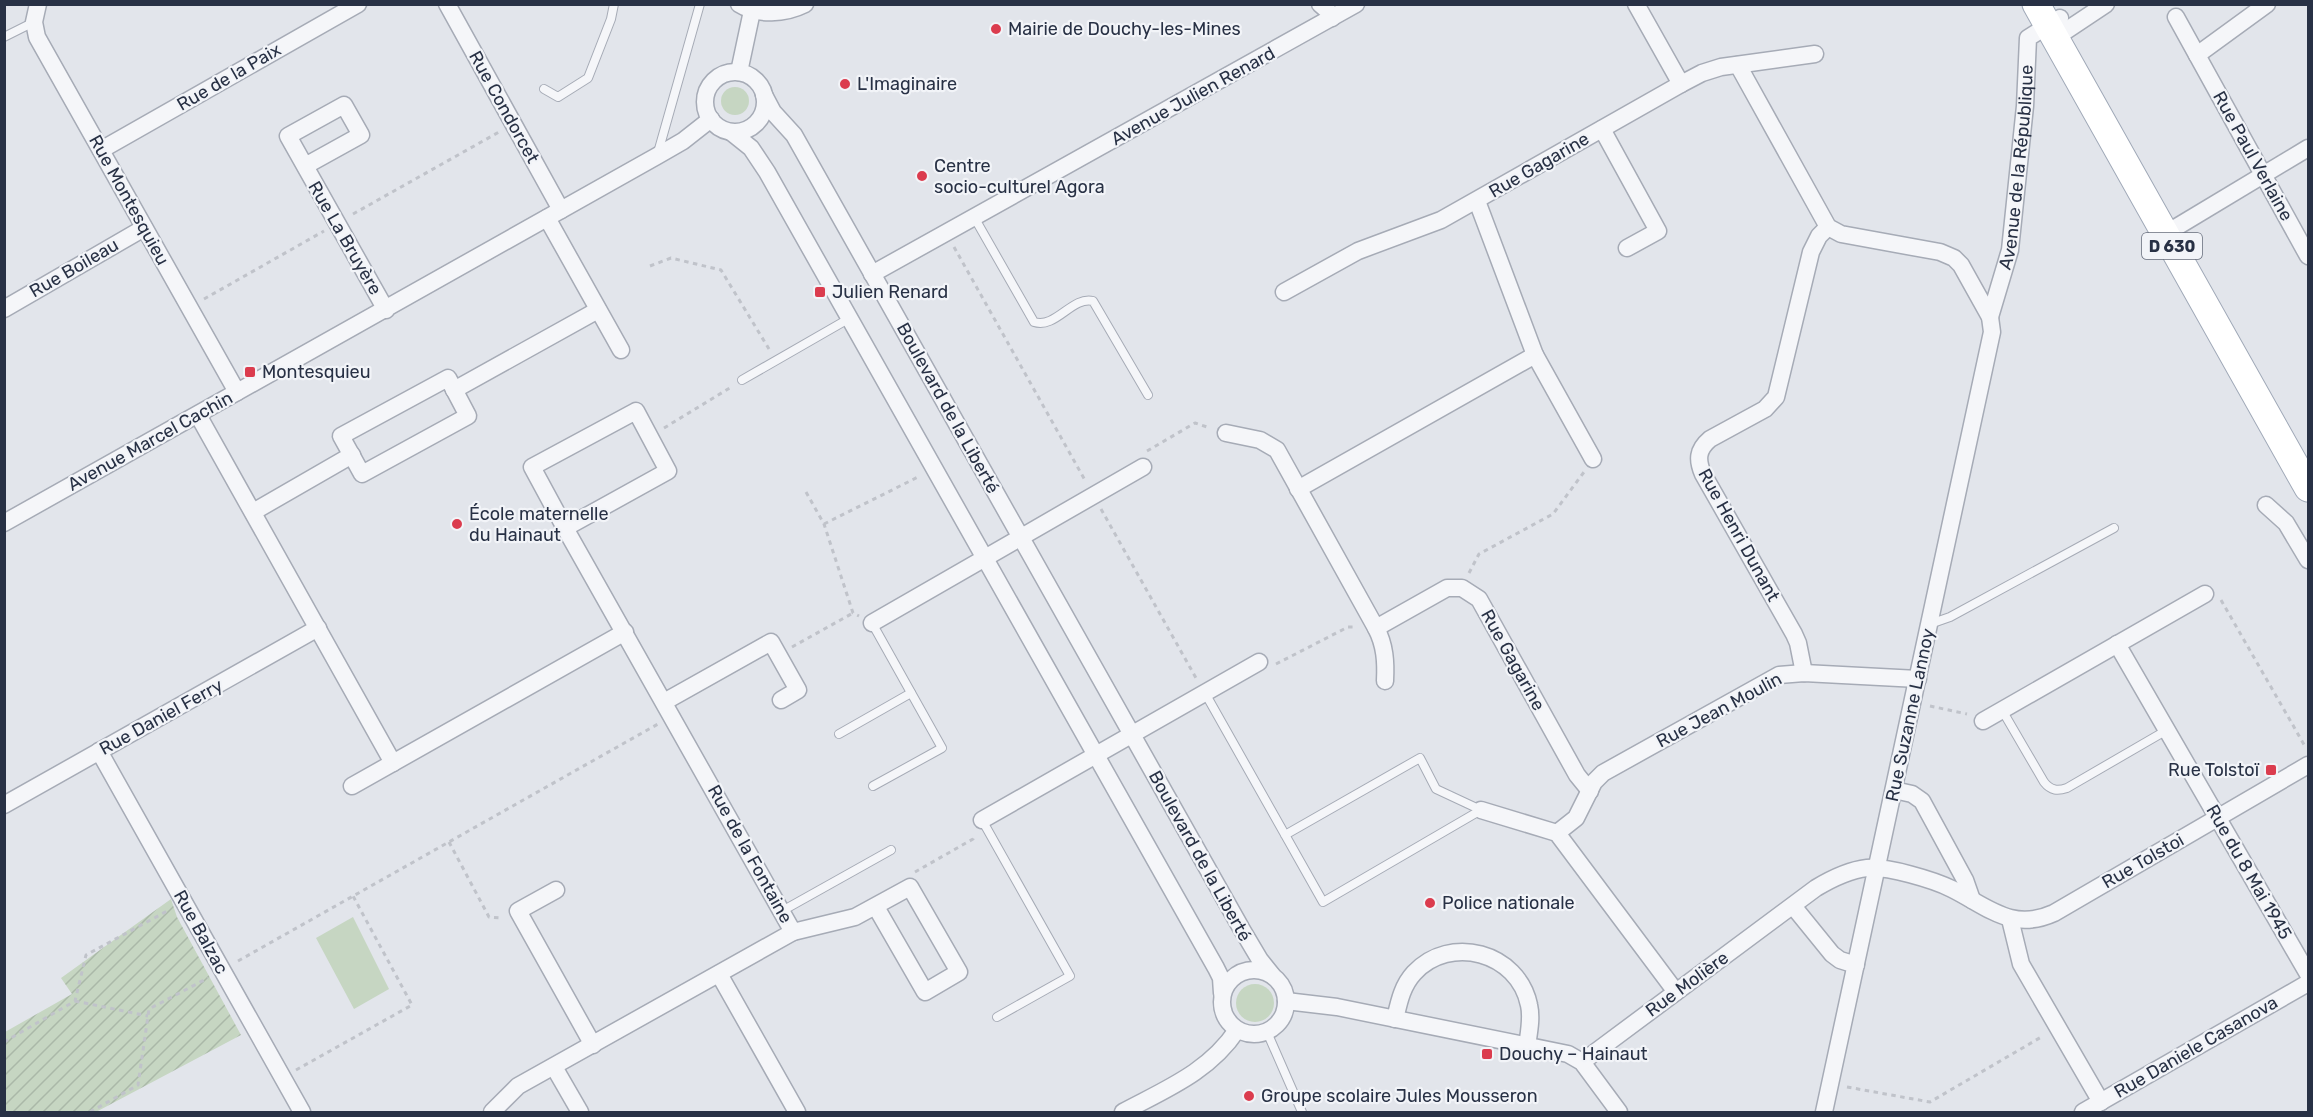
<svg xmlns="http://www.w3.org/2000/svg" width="2313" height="1117" font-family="Rubik,sans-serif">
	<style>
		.green { fill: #c6d6c2 }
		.garden { fill: url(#garden-furrows) }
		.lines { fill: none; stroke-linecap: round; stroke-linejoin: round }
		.service-casing { stroke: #a6abb6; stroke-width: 10 }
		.minor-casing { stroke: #a6abb6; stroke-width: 19 }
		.primary-casing { stroke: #a0a9b8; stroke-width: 29 }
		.path { stroke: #c0c3ca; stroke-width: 3; stroke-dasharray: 4.5 4.5; stroke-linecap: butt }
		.service { stroke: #f5f6f9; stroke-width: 8 }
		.minor { stroke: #f5f6f9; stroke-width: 16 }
		.primary { stroke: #fff; stroke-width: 27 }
		.poi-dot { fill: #db3c4e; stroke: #f2f4f8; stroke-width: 2 }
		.labels { text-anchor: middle; stroke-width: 4.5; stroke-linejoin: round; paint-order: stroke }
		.shield { fill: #f2f4f8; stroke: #656c7b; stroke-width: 1.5 }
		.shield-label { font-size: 16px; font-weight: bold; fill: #283145 }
		.poi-label { font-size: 18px; fill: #283145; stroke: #f2f4f8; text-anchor: start }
		.street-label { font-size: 18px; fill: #283145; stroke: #f2f4f8 }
	</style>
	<defs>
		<pattern id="garden-furrows" width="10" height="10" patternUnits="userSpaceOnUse" patternTransform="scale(1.5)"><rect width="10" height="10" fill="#c6d6c2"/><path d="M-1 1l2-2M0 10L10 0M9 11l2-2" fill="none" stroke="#aab8a8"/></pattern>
	</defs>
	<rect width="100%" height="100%" fill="#e2e5eb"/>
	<g class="green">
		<circle cx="735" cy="101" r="14"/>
		<path d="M353 917 389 989 354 1009 316 938Z"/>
		<circle cx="1255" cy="1003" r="19"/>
	</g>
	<path class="garden" d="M171 899 177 917 241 1035 96 1112H5V1032L72 994 61 978Z"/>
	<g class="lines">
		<defs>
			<g id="service">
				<path d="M4 37 34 22"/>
				<path d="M544 89 558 97 588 78 611 19 614 4"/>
				<path d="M657 156 700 4"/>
				<path d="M974 217 1034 322C1056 329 1072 296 1093 301L1148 395"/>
				<path d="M742 380 850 318"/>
				<path d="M872 623 942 748 873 786"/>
				<path d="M1930 624 1950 617 2114 528"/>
				<path d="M1205 693 1323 902 1481 810 1436 789 1420 758 1285 835"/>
				<path d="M2002 710 2044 782C2051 791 2058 791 2067 788L2167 730"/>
				<path d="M839 734 911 693"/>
				<path d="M982 820 1070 976 997 1017"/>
				<path d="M782 911 891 850"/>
				<path d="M1267 1032 1302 1112"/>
			</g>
			<g id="minor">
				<path d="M38 4 34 22 37 37 237 392"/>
				<path d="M447 4 561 210"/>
				<path d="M739 4C758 16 785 14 805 4"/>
				<path d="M1320 4 1328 11 1332 18"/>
				<path d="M1636 4 1681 84 1702 73 1721 67 1815 54"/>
				<path d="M2176 17 2308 256"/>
				<path d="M2055 38 2106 4"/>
				<path d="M2197 55 2267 4"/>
				<path d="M1738 65 1828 227 1841 234 1940 252 1954 258 1961 265 1990 317 1992 332 1824 1112"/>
				<path d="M739 72 752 11"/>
				<circle cx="735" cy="102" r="30"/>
				<path d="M764 95 773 112 794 135 1241 928 1260 960 1272 975"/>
				<path d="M1602 129 1658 231 1627 248"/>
				<path d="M731 132 751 148 767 172 1216 968 1221 978 1222 993"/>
				<path d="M101 150 358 4"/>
				<path d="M305 166 361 135 344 105 288 136 386 310"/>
				<path d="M547 218 621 350"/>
				<path d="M2165 234 2308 148"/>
				<path d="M872 274 1356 4"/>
				<path d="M1284 292 1358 251 1441 220 1681 84"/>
				<path d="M4 309 144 228"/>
				<path id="s1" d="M1990 317 2010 250 2025 106 2028 38 2060 18"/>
				<path d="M1535 355 1593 459"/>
				<path d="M448 378 468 416 362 474 341 436Z"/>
				<path d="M454 390 598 310"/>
				<path d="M198 415 393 763"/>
				<path d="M1226 433 1260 440 1277 450 1376 628 1447 588H1462L1479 599 1577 775 1590 791"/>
				<path d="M1298 489 1535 355 1477 201"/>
				<path d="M2266 505 2286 523 2308 560"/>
				<path d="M253 512 352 455"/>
				<path d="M4 523 657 156 683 141 711 119"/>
				<path d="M565 528 668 471 636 411 532 467 565 528 793 932 855 917 910 887 959 972 925 992 876 907"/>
				<path d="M872 623 1143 467"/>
				<path d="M1376 628C1385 645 1386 662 1385 681"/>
				<path d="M2117 644 2308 974"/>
				<path d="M1804 673 1798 643 1794 634 1703 474C1697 460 1697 450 1710 439L1765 409 1776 397 1811 252 1819 236 1828 227"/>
				<path d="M664 702 771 642 798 690 781 700"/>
				<path d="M1983 721 2205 594"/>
				<path d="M99 751 302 1112"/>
				<path d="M352 786 625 632"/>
				<path d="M1894 790 1912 794 1922 801 1965 880 1972 900"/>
				<path d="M4 805 318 628"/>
				<path d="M1481 810 1557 833 1676 992"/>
				<path d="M982 820 1259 662"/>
				<path d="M1557 833 1576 818 1594 782 1603 773 1779 675 1804 673 1918 679"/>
				<path d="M556 890 518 911 593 1045"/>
				<path d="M1793 906 1832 954 1840 960 1856 965"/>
				<path d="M2010 919 2021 964 2101 1102"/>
				<circle cx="1254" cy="1002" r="32"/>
				<path d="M719 974 797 1112"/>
				<path d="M1286 1001 1337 1007 1568 1054 1582 1062 1619 1112"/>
				<path d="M1395 1019C1399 1002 1402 986 1414 973 1450 934 1518 952 1529 1005 1532 1018 1529 1032 1527 1046"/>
				<path d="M1582 1062 1816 888C1831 879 1850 870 1867 868 1887 866 1934 880 1952 889 1988 907 2012 932 2054 913L2308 765"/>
				<path d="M554 1067 580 1112"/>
				<path d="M492 1112 518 1086 793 932"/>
				<path d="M1123 1112C1166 1089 1209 1072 1237 1030"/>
				<path d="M2083 1112 2308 983"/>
			</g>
			<path id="primary" d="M2036 4 2308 488"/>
		</defs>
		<use href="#service" class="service-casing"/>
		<use href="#minor" class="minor-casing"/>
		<use href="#primary" class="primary-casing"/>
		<g class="path">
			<path d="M353 214 499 132"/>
			<path d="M954 247 1086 482"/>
			<path d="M650 266 671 258 721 270 769 349"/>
			<path d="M204 299 324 231"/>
			<path d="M664 428 733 386"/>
			<path d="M1147 451 1195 423 1210 428"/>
			<path d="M806 492 824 524 853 613 859 616"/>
			<path d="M1101 509 1196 678"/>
			<path d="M824 524 920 476"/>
			<path d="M1469 573 1479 554 1553 514 1584 472"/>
			<path d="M2221 600 2306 748"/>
			<path d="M792 647 853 613"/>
			<path d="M1276 664 1348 627H1357"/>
			<path d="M1930 706 1967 714"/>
			<path d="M449 842 489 917 502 918"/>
			<path d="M915 872 973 839 975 835"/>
			<path d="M238 961 658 724"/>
			<path d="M75 1001 148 1016"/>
			<path d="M4 1042 75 1001 86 955 169 910"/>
			<path d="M296 1070 412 1005 353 896"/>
			<path d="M1847 1087 1930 1102 2043 1036"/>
			<path d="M90 1112 138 1085 149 1009 208 978"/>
		</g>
		<use href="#service" class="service"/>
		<use href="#minor" class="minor"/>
		<use href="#primary" class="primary"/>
	</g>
	<g class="poi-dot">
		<circle cx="996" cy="29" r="6"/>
		<circle cx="845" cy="84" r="6"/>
		<circle cx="922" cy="176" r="6"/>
		<rect x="814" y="286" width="12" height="12" rx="3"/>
		<rect x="244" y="366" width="12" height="12" rx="3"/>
		<circle cx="457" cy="524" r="6"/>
		<rect x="2265" y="764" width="12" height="12" rx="3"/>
		<circle cx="1430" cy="903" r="6"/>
		<rect x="1481" y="1048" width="12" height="12" rx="3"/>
		<circle cx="1249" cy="1096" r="6"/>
	</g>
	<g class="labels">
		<rect class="shield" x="2142" y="233" width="60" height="26" rx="4.5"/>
		<g class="shield-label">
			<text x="2172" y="252">D 630</text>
		</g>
		<g class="poi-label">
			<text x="1008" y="35">Mairie de Douchy-les-Mines</text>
			<text x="857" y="90">L'Imaginaire</text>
			<text x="934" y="172">Centre<tspan x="934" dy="21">socio-culturel Agora</tspan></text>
			<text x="832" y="298">Julien Renard</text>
			<text x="262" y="378">Montesquieu</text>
			<text x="469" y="520">École maternelle<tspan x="469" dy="21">du Hainaut</tspan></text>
			<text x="2259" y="776" text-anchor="end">Rue Tolstoï</text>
			<text x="1442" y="909">Police nationale</text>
			<text x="1499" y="1060">Douchy – Hainaut</text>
			<text x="1261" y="1102">Groupe scolaire Jules Mousseron</text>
		</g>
		<g class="street-label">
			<text transform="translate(229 77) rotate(-30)" y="6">Rue de la Paix</text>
			<text transform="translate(1193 96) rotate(-29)" y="6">Avenue Julien Renard</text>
			<text transform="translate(504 107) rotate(61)" y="6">Rue Condorcet</text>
			<text transform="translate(2253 156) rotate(61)" y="6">Rue Paul Verlaine</text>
			<text transform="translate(1539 165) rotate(-30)" y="6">Rue Gagarine</text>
			<text dy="6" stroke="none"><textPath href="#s1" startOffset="153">Avenue de la République</textPath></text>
			<text transform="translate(129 200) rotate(61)" y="6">Rue Montesquieu</text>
			<text transform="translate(345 238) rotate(60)" y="6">Rue La Bruyère</text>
			<text transform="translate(74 268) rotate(-30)" y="6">Rue Boileau</text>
			<text transform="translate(948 408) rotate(61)" y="6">Boulevard de la Liberté</text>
			<text transform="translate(150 441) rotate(-29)" y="6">Avenue Marcel Cachin</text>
			<text transform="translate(1739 535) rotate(61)" y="6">Rue Henri Dunant</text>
			<text transform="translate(1513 660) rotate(61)" y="6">Rue Gagarine</text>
			<text transform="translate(1719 710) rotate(-28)" y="6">Rue Jean Moulin</text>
			<text transform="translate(1910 715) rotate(-78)" y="6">Rue Suzanne Lannoy</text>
			<text transform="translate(161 717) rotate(-29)" y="6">Rue Daniel Ferry</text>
			<text transform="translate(750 854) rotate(61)" y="6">Rue de la Fontaine</text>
			<text transform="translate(1200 856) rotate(61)" y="6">Boulevard de la Liberté</text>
			<text transform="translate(2143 861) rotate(-30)" y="6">Rue Tolstoi</text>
			<text transform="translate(2249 872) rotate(60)" y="6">Rue du 8 Mai 1945</text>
			<text transform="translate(201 932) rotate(61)" y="6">Rue Balzac</text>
			<text transform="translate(1687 984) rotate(-36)" y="6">Rue Molière</text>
			<text transform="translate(2196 1047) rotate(-30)" y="6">Rue Daniele Casanova</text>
		</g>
	</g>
	<rect width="2313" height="1117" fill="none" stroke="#283145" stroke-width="12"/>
</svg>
